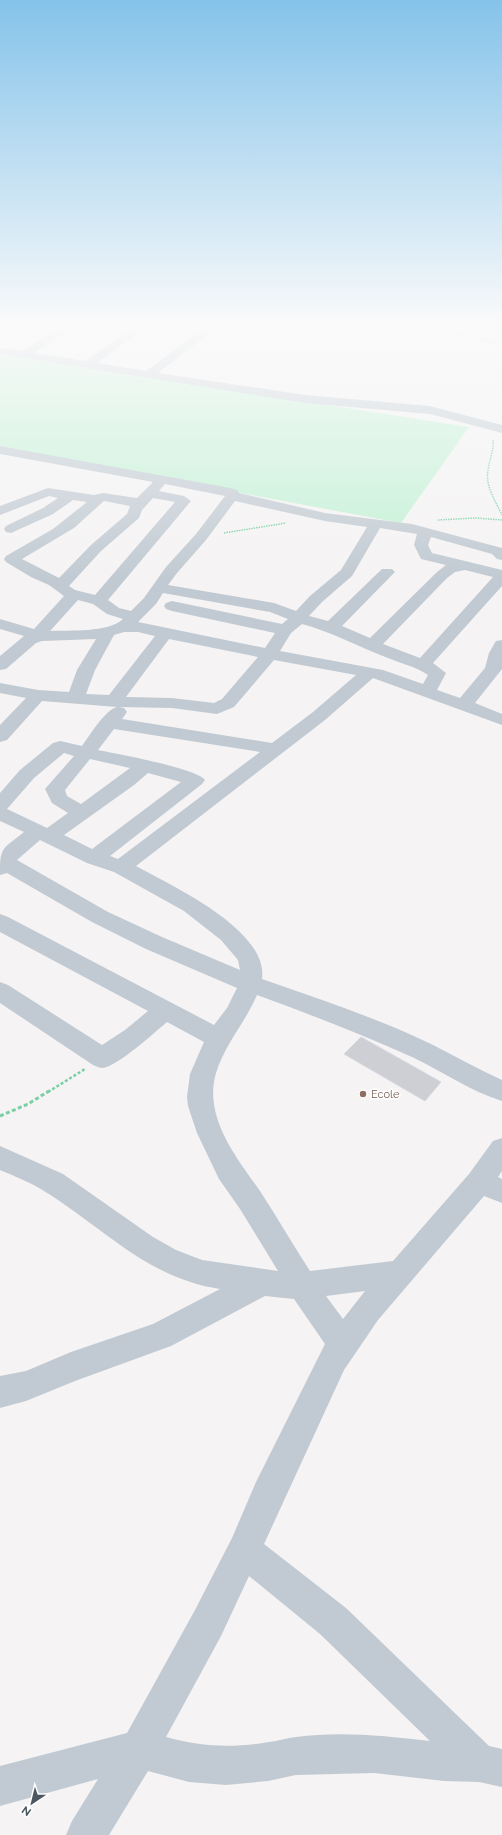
<svg xmlns="http://www.w3.org/2000/svg" width="502" height="1835" font-family="Raleway,sans-serif">
	<style>
		.green { fill: #c3f1d5 }
		.building { fill: #cdcfd5; stroke: #d7d9de }
		.lines { fill: none; stroke-linecap: round; stroke-linejoin: round }
		.path-far2 { stroke: #7ad0a6; stroke-width: 1.5; stroke-dasharray: 1.5 1; stroke-linecap: butt }
		.path-far1 { stroke: #7ad0a6; stroke-width: 2.5; stroke-dasharray: 3 2; stroke-linecap: butt }
		.path { stroke: #7ad0a6; stroke-width: 3; stroke-dasharray: 4 2.5; stroke-linecap: butt }
		.minor { fill: #c1cad2; fill-rule: evenodd }
		.education-dot { fill: #8d6e63; stroke: #fff; stroke-width: 1.5 }
		.labels { text-anchor: middle; stroke-width: 3; stroke-linejoin: round; paint-order: stroke }
		.education-label { font-size: 11px; fill: #785e54; stroke: #fff; text-anchor: start }
	</style>
	<rect width="100%" height="100%" fill="#f5f3f3"/>
	<path class="green" d="M0 354 469 427 401 523 0 448Z"/>
	<path class="building" d="M361 1037 441 1082 425 1101 344 1054Z"/>
	<g class="lines">
		<g class="path-far2">
			<path d="M417 323 502 345"/>
			<path d="M493 440C494 451 489 460 488 471 485 486 496 502 502 515"/>
			<path d="M438 520 476 518 502 520"/>
			<path d="M224 533 286 523"/>
		</g>
		<path class="path-far1" d="M48 1092 85 1069"/>
		<path class="path" d="M0 1116 28 1104 49 1091"/>
		<g class="minor">
			<path d="M0 323H9L0 328Z"/>
			<path d="M68 323H80L34 353 85 361 140 323H152L97 363 146 371 211 323H223L158 373 305 395 430 406 502 425V433L430 414 305 403 0 354V348L22 351Z"/>
			<path d="M0 446 230 488 237 490 239 493 325 513 412 524 502 548V560L497 559 492 554 431 537 428 545 432 553 502 570V586L433 663 446 673 437 690 460 698 485 668 489 653 496 641 502 640V669L475 703 502 714V725L373 678 325 720 136 866C172 886 269 930 262 979 319 999 377 1018 431 1044 455 1056 478 1069 502 1080V1101C470 1091 442 1071 412 1057 361 1034 309 1014 257 995 245 1023 225 1044 216 1073 203 1117 237 1158 260 1191 277 1217 293 1245 310 1271L393 1261 469 1174 493 1141 502 1138V1171L498 1177 502 1179V1203L484 1196 378 1320 344 1370 264 1544 346 1608 489 1746 502 1749V1787L479 1782 444 1781 374 1773 296 1775 268 1781 226 1785 189 1782 148 1771 109 1835H66L72 1821 98 1779 0 1806V1766L127 1733 195 1610 232 1538 256 1482 325 1344 294 1299 265 1296 171 1346 75 1381 26 1401 0 1408V1376L26 1371 71 1352 153 1324 220 1289C147 1278 104 1228 44 1191 30 1182 14 1176 0 1170V1146L63 1174 153 1237 176 1250 202 1260 278 1271 240 1209 219 1179 197 1133 188 1106 187 1097 190 1074 204 1042 167 1022C155 1032 117 1067 102 1068 100 1068 96 1066 93 1065L0 1003V982L8 985 102 1045 125 1030 148 1011 0 932V914L8 917 214 1025 227 1008 237 988 146 949 92 922 7 873 0 875C0 846 2 850 24 832L0 821V793L20 770 53 743 60 741 82 746C90 735 105 710 117 707L42 701 7 740 0 742V725L26 698 0 693V683L38 690 69 692 77 670 96 639 42 641 36 643 6 669 0 670V656L24 636 0 629V619L34 629 64 596 49 585 31 577 6 562 4 559 6 556 53 529 87 502 73 500 53 514 11 533 6 532 4 529 6 526 43 508 58 498 49 496 0 515V506L48 488 94 495 103 493 137 498 153 482 0 454ZM165 484 225 496 196 534 166 567 144 598 131 611 119 608 108 600 191 501 184 496 159 491ZM153 498 175 502 95 595 75 590 69 586 101 551 139 518 142 510ZM104 501 130 506 127 514 91 545 59 578 22 559 74 528ZM235 501 325 521 367 527 341 570 310 596 296 611 274 603 168 585 177 573 206 540ZM380 528 417 534 414 545 421 559 446 565 437 572 370 638 342 626 392 575 395 572 392 569H382L328 621 309 616 322 602 352 576ZM465 570 493 577 420 658 383 644 447 578 455 572ZM163 593 270 612 288 619 282 624 172 601 166 603 164 606 166 609 172 611 275 633 265 648 138 622 156 604ZM78 600 93 604 107 614 123 619C108 633 70 630 50 631ZM302 624C332 632 359 647 388 658 402 664 415 666 428 675L423 684 383 670 280 651 291 633ZM124 632H138L155 636 109 695 86 694 95 670 114 635ZM169 639 258 657 222 699 214 703 172 698 126 697ZM274 660 356 675 313 712 272 743 122 719 127 712 124 708 119 707 172 708 217 714 234 707ZM114 729 260 752 118 859 110 856 202 784 205 780C196 768 117 754 98 750ZM64 753 74 756 45 789 52 803 68 813 47 828 7 809 34 778ZM90 759 130 768 81 804 67 796 65 790ZM148 773 181 782 92 849 64 835 134 785ZM40 840 87 863 114 872 184 911 221 940 238 960 240 970 162 937 108 912 17 860ZM365 1291 343 1319 326 1296ZM249 1576 320 1634 430 1741C386 1736 340 1731 296 1737 287 1738 278 1741 269 1742 234 1748 200 1747 166 1737L221 1636Z"/>
		</g>
	</g>
	<linearGradient id="sky" x2="0" y2="1"><stop stop-color="#85c3ea"/><stop offset="0.56" stop-color="#fafafa"/><stop offset="1" stop-color="#fafafa" stop-opacity="0"/></linearGradient>
	<rect width="502" height="580" fill="url(#sky)"/>
	<circle class="education-dot" cx="363" cy="1094" r="4"/>
	<g class="labels">
		<g class="education-label">
			<text x="371" y="1098">Ecole</text>
		</g>
	</g>
	<g transform="translate(32 1803) rotate(215)" stroke="#ffffff" stroke-width="3" paint-order="stroke">
	<path d="M0-3L7 15L0 10L-7 15Z" fill="#4a5661"/>
	<text y="-6" font-size="11" font-weight="bold" text-anchor="middle" fill="#4a5661">N</text>
	</g>
</svg>
